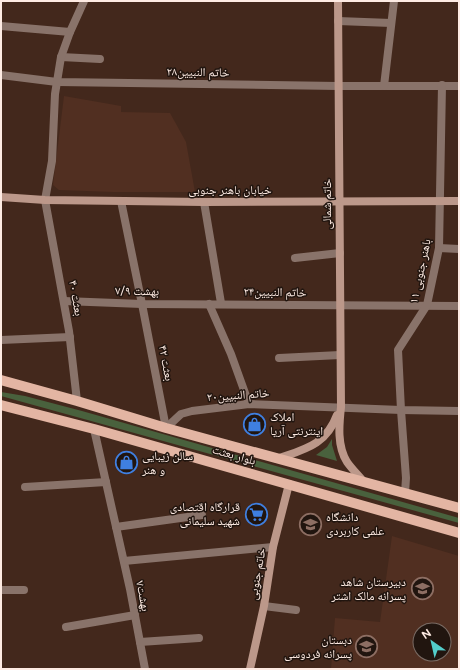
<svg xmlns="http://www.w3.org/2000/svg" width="460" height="670" font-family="Figtree,'Noto Naskh Arabic',sans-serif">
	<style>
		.built { fill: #512f21; fill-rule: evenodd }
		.green { fill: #49613d }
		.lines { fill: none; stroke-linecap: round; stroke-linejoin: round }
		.street { stroke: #89736a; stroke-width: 8 }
		.secondary { stroke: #bc988a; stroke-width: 8 }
		.primary { stroke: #e3b5a3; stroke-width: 10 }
		.labels { text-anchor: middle; stroke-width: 3; stroke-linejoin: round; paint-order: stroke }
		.street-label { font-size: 12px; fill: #feebe3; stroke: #21150f }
		.poi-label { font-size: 12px; fill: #feebe3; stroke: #21150f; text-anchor: start }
	</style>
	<rect width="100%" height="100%" fill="#43281c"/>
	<g class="built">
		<path d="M64 96 121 106V112L170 113 186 142 195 192H113L59 190 53 185Z"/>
		<path d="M392 536 459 556V669H331L335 618 380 622ZM420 630H444V654H420Z"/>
	</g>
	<g class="green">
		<path d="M1 392 25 396 82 411 459 518V523L1 396Z"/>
		<path d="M332 439V445L337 461 316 455 327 447Z"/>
	</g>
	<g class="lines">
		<g class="street">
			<path d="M338 21 391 23"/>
			<path d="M1 26 70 32"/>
			<path d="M61 57 100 59"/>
			<path d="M1 75 57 82 338 86H459"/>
			<path d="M384 86 394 1"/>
			<path d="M121 201 142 304 166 428"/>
			<path d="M204 202 221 303"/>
			<path d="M439 248 459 249"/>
			<path d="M295 258 340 253"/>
			<path d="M64 301 142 304 459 306"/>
			<path d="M209 304 231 354 249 404"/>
			<path d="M1 340 70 337"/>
			<path d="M279 358 340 355"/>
			<path d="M77 401 69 331 45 200 52 161 55 94 61 57 70 32 84 1"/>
			<path d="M166 428 181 414 192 411 249 404 401 410 459 411"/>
			<path d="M94 429 130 589 145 669"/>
			<path d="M25 487 106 482"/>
			<path d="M405 493 406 478 401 410 398 350 427 305 439 248 442 85"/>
			<path d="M116 527 202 515"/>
			<path d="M124 561 273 547"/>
			<path d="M1 590H24"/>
			<path d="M264 606 296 610"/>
			<path d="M66 627 135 615"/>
			<path d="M140 642 199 638"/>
		</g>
		<g class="secondary">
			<path d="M338 1 341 407C339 425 337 446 347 462 352 469 358 475 363 481"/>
			<path d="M1 197 45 200 204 202 459 201"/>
			<path d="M277 459C305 449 326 445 337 415"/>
			<path d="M250 669 264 606 273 547 289 484"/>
		</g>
		<g class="primary">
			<path d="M1 380 77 401 166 428 459 508"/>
			<path d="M1 405 94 429 459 533"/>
		</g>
	</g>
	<defs>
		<symbol id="shop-ring" viewBox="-11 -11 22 22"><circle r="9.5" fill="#21150f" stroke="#3f7fe0" stroke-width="1.5"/><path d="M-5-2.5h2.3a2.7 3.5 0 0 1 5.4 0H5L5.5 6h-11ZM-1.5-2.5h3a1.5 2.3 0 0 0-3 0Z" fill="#3f7fe0"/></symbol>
		<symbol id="supermarket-ring" viewBox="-11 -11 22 22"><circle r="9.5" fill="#21150f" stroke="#3f7fe0" stroke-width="1.5"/><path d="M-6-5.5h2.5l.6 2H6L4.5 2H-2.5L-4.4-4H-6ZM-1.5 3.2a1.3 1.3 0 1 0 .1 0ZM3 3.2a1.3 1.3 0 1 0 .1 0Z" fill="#3f7fe0"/></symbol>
		<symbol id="university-ring" viewBox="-11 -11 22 22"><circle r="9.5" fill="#21150f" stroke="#8d6e63" stroke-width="1.5"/><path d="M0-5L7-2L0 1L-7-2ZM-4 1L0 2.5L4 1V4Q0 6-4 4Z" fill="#8d6e63"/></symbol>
		<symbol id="school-ring" viewBox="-11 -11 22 22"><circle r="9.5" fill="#21150f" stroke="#8d6e63" stroke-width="1.5"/><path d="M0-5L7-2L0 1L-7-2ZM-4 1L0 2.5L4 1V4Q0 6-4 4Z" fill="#8d6e63"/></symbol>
	</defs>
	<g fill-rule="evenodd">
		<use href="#shop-ring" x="242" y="412" width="25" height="25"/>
		<use href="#shop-ring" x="114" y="450" width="25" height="25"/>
		<use href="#supermarket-ring" x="244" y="502" width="25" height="25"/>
		<use href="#university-ring" x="298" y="512" width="25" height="25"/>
		<use href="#school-ring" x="410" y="576" width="25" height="25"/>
		<use href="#school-ring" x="354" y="634" width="25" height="25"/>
	</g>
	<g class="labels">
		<g class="street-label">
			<text transform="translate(198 72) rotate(1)" y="4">خاتم النبیین۲۸</text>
			<text x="230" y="194">خیابان باهنر جنوبی</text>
			<text transform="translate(327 204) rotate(-90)" y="4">خاتم شمالی</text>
			<text transform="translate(420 271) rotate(-78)" y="4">باهنر جنوبی ۱۱</text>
			<text transform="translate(137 291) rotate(1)" y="4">بهشت ۷/۹</text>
			<text transform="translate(275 292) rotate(1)" y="4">خاتم النبیین۲۴</text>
			<text transform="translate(76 298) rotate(80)" y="4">بعثت ۴۰</text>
			<text transform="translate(166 363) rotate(79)" y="4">بعثت ۴۲</text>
			<text transform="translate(238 395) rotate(-4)" y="4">خاتم النبیین۲۰</text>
			<text transform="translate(234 455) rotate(16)" y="4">بلوار بعثت</text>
			<text transform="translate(257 574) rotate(-80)" y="4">خاتم جنوبی</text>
			<text transform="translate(143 596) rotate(79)" y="4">بهشت۷</text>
		</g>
		<g class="poi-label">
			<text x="270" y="421">املاک<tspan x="270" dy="14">اینترنتی آریا</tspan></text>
			<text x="142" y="460">سالن زیبایی<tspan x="142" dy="14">و هنر</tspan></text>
			<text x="240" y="511" text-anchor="end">قرارگاه اقتصادی<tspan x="240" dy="14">شهید سلیمانی</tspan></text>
			<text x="326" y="521">دانشگاه<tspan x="326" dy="14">علمی کاربردی</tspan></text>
			<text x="406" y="586" text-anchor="end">دبیرستان شاهد<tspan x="406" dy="14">پسرانه مالک اشتر</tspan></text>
			<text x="352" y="644" text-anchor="end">دبستان<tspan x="352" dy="14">پسرانه فردوسی</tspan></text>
		</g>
	</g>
	<rect width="460" height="670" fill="none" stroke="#feebe3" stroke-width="4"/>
	<g transform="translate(432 642) rotate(326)"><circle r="19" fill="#21150f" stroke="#796b64"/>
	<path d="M0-3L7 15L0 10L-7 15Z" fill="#53cdca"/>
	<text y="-6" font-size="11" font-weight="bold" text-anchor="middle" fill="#feebe3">N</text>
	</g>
</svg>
